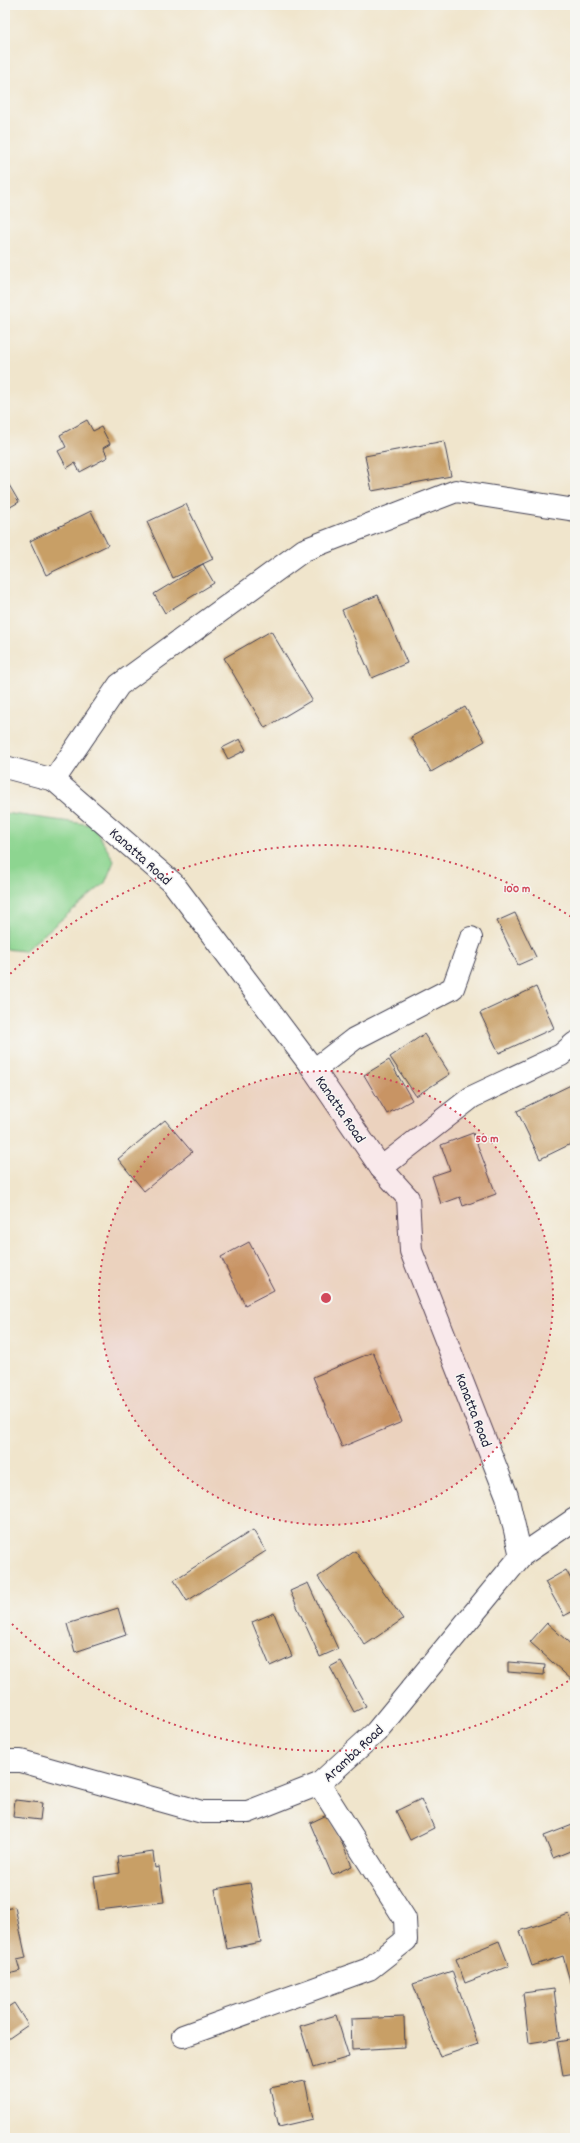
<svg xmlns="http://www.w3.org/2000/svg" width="580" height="2143" font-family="Dekko,sans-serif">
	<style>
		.green { fill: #8dd590; stroke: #587c66 }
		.building { fill: #c89f66 }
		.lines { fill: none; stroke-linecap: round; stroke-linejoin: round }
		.minor-casing { stroke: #413f51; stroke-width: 24 }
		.minor { stroke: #fff; stroke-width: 22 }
		.ring { fill: none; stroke: #d1495b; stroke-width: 2; stroke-dasharray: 2 4 }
		.labels { text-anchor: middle; stroke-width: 3; stroke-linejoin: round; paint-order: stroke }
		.street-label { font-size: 15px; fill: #22223b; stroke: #f6f6f2 }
		.centre { fill: #d1495b; stroke: #f6f6f2; stroke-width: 2 }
		.ring-label { font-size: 12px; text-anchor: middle; font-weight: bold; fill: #d1495b; stroke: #f6f6f2; stroke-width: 3; stroke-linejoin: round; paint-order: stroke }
	</style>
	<rect width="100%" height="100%" fill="#f6f6f2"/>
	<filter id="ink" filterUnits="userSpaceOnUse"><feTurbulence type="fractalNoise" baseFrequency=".025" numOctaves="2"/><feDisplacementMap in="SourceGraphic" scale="8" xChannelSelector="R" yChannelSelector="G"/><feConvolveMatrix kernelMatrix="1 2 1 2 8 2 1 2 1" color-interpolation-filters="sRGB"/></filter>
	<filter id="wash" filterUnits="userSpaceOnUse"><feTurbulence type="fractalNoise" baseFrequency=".012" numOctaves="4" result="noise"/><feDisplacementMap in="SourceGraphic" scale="16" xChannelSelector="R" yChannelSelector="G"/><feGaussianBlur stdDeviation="0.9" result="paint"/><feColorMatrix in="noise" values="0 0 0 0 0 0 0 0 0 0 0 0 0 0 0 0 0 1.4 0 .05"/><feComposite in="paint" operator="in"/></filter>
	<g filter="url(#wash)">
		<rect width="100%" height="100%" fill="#f0e5cc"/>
		<path class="green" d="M5 813 93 825 114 861 105 883 24 951 5 949Z"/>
		<g id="blocks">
			<g class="building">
				<path d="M87 420 93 431 101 427 110 444 103 448 108 457 80 472 75 463 67 468 58 451 66 447 60 435Z"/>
				<path d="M444 441 451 476 372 491 365 456Z"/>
				<path d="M5 478 19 502 5 510Z"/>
				<path d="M186 504 213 559 173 578 147 522Z"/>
				<path d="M91 511 108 545 46 575 30 541Z"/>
				<path d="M203 564 214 583 165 613 154 594Z"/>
				<path d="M378 595 407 663 372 678 342 610Z"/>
				<path d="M271 631 312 700 265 728 224 658Z"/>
				<path d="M465 707 485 741 431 772 411 737Z"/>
				<path d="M240 739 246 750 228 759 222 748Z"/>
				<path d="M515 913 536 957 518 965 497 921Z"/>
				<path d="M536 987 554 1028 499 1053 480 1013Z"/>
				<path d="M424 1034 450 1074 416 1096 390 1057Z"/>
				<path d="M389 1060 412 1100 387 1114 364 1075Z"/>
				<path d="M575 1083V1142L540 1159 517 1111Z"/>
				<path d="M165 1120 192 1152 144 1191 118 1159Z"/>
				<path d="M473 1133 496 1194 463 1206 460 1197 441 1204 432 1176 450 1170 441 1145Z"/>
				<path d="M249 1242 274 1290 245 1305 221 1257Z"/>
				<path d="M373 1352 402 1422 342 1447 313 1377Z"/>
				<path d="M253 1530 266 1551 187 1601 174 1580Z"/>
				<path d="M355 1551 403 1619 365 1645 318 1577Z"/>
				<path d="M566 1570 575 1587V1610L564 1616 545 1582Z"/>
				<path d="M308 1583 338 1649 320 1657 290 1591Z"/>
				<path d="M118 1608 126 1635 75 1652 67 1624Z"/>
				<path d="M274 1613 292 1656 270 1666 252 1622Z"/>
				<path d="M547 1623 575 1648 574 1682 530 1642Z"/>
				<path d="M341 1661 366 1706 354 1712 330 1667Z"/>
				<path d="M508 1662 545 1665 544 1675 508 1672Z"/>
				<path d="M421 1799 434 1828 410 1840 396 1811Z"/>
				<path d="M15 1800 42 1803 40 1820 13 1817Z"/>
				<path d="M329 1814 352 1866 332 1875 310 1823Z"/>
				<path d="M575 1824V1849L553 1858 544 1836Z"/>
				<path d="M153 1852 155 1868 159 1867 164 1902 99 1910 94 1877 120 1873 118 1857Z"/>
				<path d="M250 1883 261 1942 227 1949 215 1889Z"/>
				<path d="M15 1907 26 1958 17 1960 20 1971 5 1975V1909Z"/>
				<path d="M569 1914 575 1932V1984L571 1985 563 1956 532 1966 520 1931Z"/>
				<path d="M499 1941 509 1966 465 1983 456 1959Z"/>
				<path d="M452 1971 478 2044 440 2057 413 1984Z"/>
				<path d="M554 1989 560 2038 529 2043 523 1993Z"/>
				<path d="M14 2003 28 2025 5 2041V2009Z"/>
				<path d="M336 2015 349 2057 313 2068 300 2026Z"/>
				<path d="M404 2017 405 2047 352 2050 351 2019Z"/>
				<path d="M575 2039V2073L563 2075 557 2042Z"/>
				<path d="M305 2081 313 2119 279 2127 270 2088Z"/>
			</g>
		</g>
	</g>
	<g filter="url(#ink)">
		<use href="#blocks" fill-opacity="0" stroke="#413f51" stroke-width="1"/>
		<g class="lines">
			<defs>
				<g id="minor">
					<path d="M5 767 54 780 173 883 314 1070 381 1168 408 1198 411 1251 507 1496 521 1556"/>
					<path d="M54 780 119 685 304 550 456 491 575 510"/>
					<path d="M314 1070 354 1039 453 988 471 938"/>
					<path d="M381 1168 472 1097 561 1055 575 1043"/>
					<path d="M5 1761H21L202 1812H248L319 1784 376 1732 521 1556 575 1519"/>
					<path d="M183 2036 369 1969 406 1940 405 1919 319 1784"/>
				</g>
			</defs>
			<use href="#minor" class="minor-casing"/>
			<use href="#minor" class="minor"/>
		</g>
	</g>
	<circle cx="326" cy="1298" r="227" fill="#d1495b" fill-opacity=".12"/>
	<g class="ring">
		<circle cx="326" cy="1298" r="227"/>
		<path d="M573 1678A453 453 0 0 1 6 1618M6 978A453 453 0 0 1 573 918"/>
	</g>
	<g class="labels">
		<g class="street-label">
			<text transform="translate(141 856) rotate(42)" y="5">Kanatta Road</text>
			<text transform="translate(341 1109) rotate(56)" y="5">Kanatta Road</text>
			<text transform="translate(474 1410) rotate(69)" y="5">Kanatta Road</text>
			<text transform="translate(353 1753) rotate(-43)" y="5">Aramba Road</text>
		</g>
	</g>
	<circle cx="326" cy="1298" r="6" class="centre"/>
	<g class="ring-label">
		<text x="517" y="892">100 m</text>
		<text x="487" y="1142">50 m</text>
	</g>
	<rect width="580" height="2143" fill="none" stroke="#f6f6f2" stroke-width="20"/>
</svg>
